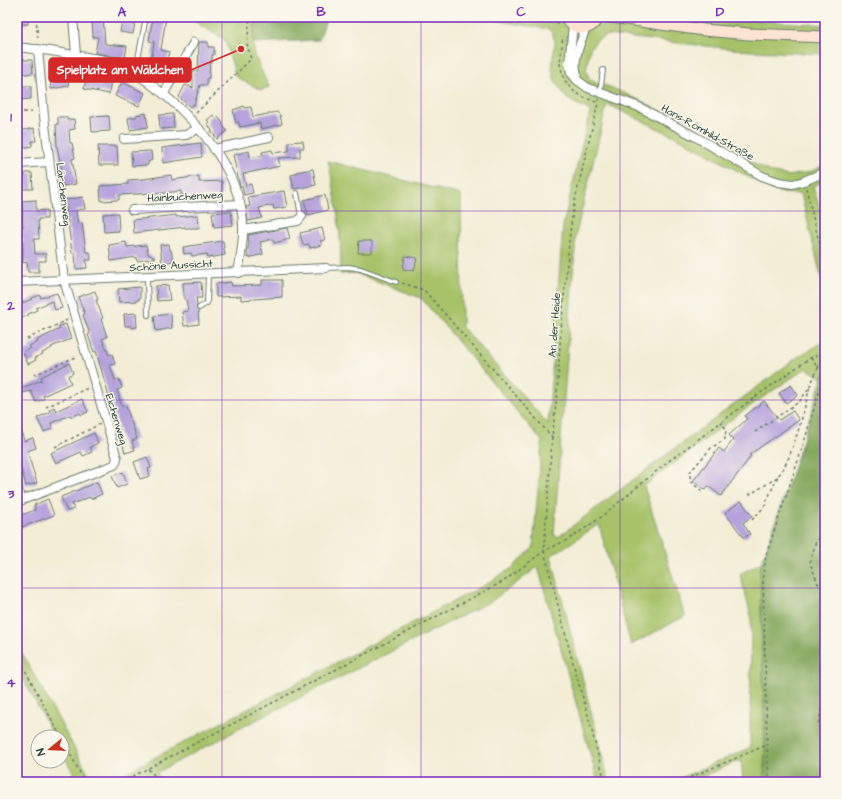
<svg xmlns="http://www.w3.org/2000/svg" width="842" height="799" font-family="'Architects Daughter',sans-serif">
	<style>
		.green { fill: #a7c269; stroke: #63804e }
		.forest { fill: #85a85d; stroke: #527248 }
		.building { fill: #b6a3dc }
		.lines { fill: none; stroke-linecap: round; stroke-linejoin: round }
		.service-casing { stroke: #697b6d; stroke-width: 6 }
		.minor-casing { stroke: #697b6d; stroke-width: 10 }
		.secondary-casing { stroke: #697b6d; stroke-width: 13 }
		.path { stroke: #697b6d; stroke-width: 1.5; stroke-dasharray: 3 3; stroke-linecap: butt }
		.service { stroke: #fff; stroke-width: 4 }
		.minor { stroke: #fff; stroke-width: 8 }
		.secondary { stroke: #fde4d1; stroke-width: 11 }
		.grid { fill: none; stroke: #7b2cbf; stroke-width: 1; stroke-opacity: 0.55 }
		.labels { text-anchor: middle; stroke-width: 3; stroke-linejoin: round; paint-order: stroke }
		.street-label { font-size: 11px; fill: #1f3d34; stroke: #fbf7ec }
		.leader { fill: none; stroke: #d62828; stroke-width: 1.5 }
		.callout-dot { fill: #d62828; stroke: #fbf7ec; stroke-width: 1.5 }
		.callout { fill: #d62828; stroke: #d62828; stroke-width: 1.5 }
		.callout-label { font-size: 12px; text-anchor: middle; font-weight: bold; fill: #fff }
		.neatline { fill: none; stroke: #7b2cbf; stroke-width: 1.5 }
		.grid-label { font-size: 13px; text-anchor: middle; font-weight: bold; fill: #7b2cbf }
	</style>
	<rect width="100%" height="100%" fill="#fbf7ec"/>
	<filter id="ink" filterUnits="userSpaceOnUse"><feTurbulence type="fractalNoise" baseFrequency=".025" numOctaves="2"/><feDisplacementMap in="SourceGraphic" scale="8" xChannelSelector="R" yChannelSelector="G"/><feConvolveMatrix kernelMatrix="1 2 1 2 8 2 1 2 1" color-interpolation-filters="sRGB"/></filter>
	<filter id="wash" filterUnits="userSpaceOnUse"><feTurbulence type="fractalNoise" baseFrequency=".012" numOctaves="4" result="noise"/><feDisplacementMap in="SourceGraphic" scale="16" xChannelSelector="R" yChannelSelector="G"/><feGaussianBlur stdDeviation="0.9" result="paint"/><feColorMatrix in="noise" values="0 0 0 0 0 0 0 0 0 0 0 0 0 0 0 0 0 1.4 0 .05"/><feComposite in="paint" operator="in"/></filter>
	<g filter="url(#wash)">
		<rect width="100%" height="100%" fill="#f3edd6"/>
		<g class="green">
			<path d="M187 17H255L253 43 255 56 269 87 261 90 236 77 225 40Z"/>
			<path d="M475 17H703L825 25V54L751 51 607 35 597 40 590 49 586 70 589 78 596 83 610 87 641 101 770 172 788 176 810 172 825 165V181L813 186 825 226V293L801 194 782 193 770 189 686 142 607 104 576 234 554 535 558 537 666 455 799 356 825 341V372L822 378 806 368 736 416 644 486 685 616 631 645 599 524 551 556 609 782H598L538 567 493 600 260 718 156 773 165 782H152L148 778 141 782H108L483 586 512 568 533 548 542 441 421 298 355 273 340 274C343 240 336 195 328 161L461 195 462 327 548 424 563 225 590 111 567 99 555 81 552 69 555 41 552 33 548 29Z"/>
			<path d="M762 562 760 571 765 752 764 782H743L741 760 689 782H671L750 748 751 616 740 574Z"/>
			<path d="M17 644 93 782H78L62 752V737H54L17 667Z"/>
		</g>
		<g class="forest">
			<path d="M255 17H327L319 40 253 43Z"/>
			<path d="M825 372V782H764L765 752 760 570 762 562 803 440 822 378Z"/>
		</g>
		<g id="blocks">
			<g class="building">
				<rect x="17" y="17" width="11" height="7"/>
				<path d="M92 17H103L105 44 127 46 125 58 95 53 98 37H93Z"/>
				<path d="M125 17H136L133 34 120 32 122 21H124Z"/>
				<path d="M153 17H166L161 50 169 52 164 76 153 74 152 78 149 76 154 42 149 41Z"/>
				<path d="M199 42H208V47H214V55H212V63H210L209 78H207V85H200L194 105H192L190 107 179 97 185 85 193 88V71H198Z"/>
				<path d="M24 58V60H32L33 73 25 74 24 72H17V59Z"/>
				<path d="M88 68 99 70 98 76 111 79 109 94 84 89Z"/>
				<path d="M67 75 69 86 51 89 50 77Z"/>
				<path d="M122 82 145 93 139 106 115 96Z"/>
				<path d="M17 86H31V99L17 100Z"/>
				<path d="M244 106 245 108 251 107 253 117 277 112 280 115 282 124 261 129 260 123 240 127 238 121 236 123 233 110Z"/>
				<path d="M146 113 148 127 130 130 128 118 136 117V115Z"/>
				<path d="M173 114 174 128 160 129 159 115Z"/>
				<path d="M213 115 215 118 217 116 223 123 222 124 227 131 217 139 211 131 212 130 207 124 209 122 207 120Z"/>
				<path d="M109 116 110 131 92 132 91 117Z"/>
				<path d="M58 117H67V120L74 119 75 129 69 130 70 143H72L75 158 72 159 76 184 63 186 61 172H62L57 146 56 124H58Z"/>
				<path d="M34 128 36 141H32V146L21 148 19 131Z"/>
				<path d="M303 141 304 148H300V157L278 158 280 166 243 174 246 186 251 184 253 193 244 195 242 186 240 187 239 182 233 155 249 151 250 158 263 155 262 152 272 150 273 153 289 151V142Z"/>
				<path d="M201 143 202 157 163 163 162 148Z"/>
				<path d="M98 146H117L118 165H99Z"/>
				<path d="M151 151 152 160 148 162V165L132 166 131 152Z"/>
				<path d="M313 169 316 185 294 189 291 175 296 174V172Z"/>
				<path d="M25 173H32L33 189H17V176H25Z"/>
				<path d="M171 175 172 180 199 176V182L222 181V196L207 197V196L185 199V195H181V191L154 194V193L119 195V200L101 201 100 186 128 184V180L144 179Z"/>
				<path d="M284 191 287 207 274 209 273 205 259 208 262 218 248 221 246 207 250 206 248 197Z"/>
				<path d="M325 195 328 210 308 215 304 200Z"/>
				<path d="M83 197 85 209 76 210 78 224 82 223 86 252H90L91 260H86L87 268 76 269 75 253H72L65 200Z"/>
				<path d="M36 200V211L47 210V219H38L39 239H34L35 254H46V261H39V272H28L27 262 23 263V238H20V227H23L22 201Z"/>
				<path d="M231 211 233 225 214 227 212 213Z"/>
				<path d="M118 213 119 231 104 232 103 214Z"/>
				<path d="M176 215V217L198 215 199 228H185V227L134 233 133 220Z"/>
				<path d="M287 228 290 239 274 243 273 239 260 242 263 254 248 258 247 253 249 244 248 235Z"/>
				<path d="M322 228 325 240 320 241 322 245 310 248 309 244 303 245 300 233Z"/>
				<path d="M223 241 225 255 208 258 207 254 192 256 191 253 184 254 183 247Z"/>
				<path d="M359 241H372V253H358Z"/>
				<path d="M126 242 127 247 146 245 148 254 155 258 137 261 136 257 111 261 109 245Z"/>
				<path d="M169 244 170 250H171L173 261 162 263 160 245Z"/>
				<path d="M405 256 417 258 414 271 403 269Z"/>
				<path d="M262 280H282V297L241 300V296L216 297V284L231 282 232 286 262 285Z"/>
				<path d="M201 282 202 298H196L197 305 196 308 198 311 199 324 184 326 182 312 188 311 186 299H184L183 283Z"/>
				<path d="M168 285 170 300 157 301 156 286Z"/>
				<path d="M140 287V299H138V301L119 302 118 289Z"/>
				<path d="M95 291 98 300H96L103 318 101 319 107 337 102 339 109 355 112 354 115 364 110 365 115 380 119 379 122 388 117 390 122 407 126 406 137 439 132 441 135 450 125 453 112 403 111 404 96 351 94 352 88 335 90 334 83 315 85 314 78 297Z"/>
				<path d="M57 293 62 308 55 310 52 301 36 308 37 310 28 314 29 315 17 320V305L32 299V298L40 295 41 298Z"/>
				<path d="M136 313 137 327 131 328V326H125L124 314Z"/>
				<path d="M171 314 172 328 156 331 154 316Z"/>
				<path d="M66 324 71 339 51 347 52 348 42 353 43 354 35 358 36 360 28 364 23 352 31 348 29 346 38 342 37 340 60 329 59 326Z"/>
				<path d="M69 363 73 373 68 376 71 383 43 396 44 399 36 402 31 391 18 394 17 390 42 380 41 377Z"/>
				<path d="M791 385 798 395 786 403 779 393Z"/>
				<path d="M82 399 88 412 81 415 80 413 72 417 70 415 51 423 53 428 44 432 37 418 50 412 49 410 54 407 56 411Z"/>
				<path d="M764 401 779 420 793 411 799 420 749 455 751 456 721 496 708 486 705 490 693 481 719 448 724 452 733 440 729 435 747 419 745 416Z"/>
				<path d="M17 422H19L24 441 33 438 36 448 27 451 37 483 26 486 17 453Z"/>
				<path d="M94 433 98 443 90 447 92 452 83 456 81 452 56 463 51 453Z"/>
				<path d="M147 457 151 468 148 469 150 476 140 479 134 462Z"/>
				<path d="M123 472 127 484 117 488 112 476Z"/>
				<path d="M97 482 102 494 91 499 90 497 72 504 74 509 67 511 61 497Z"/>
				<path d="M48 499 54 515 17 529V507H19L22 515 35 510 34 505Z"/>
				<path d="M741 501 752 516 743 523 750 534 744 538 725 513Z"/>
			</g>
		</g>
	</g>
	<g filter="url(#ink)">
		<use href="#blocks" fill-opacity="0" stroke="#697b6d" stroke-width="1"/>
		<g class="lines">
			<defs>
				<g id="service">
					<path d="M133 71 137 64 146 17"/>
					<path d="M600 93 603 70"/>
					<path d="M297 193 301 216"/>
					<path d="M326 268 348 267 361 269 396 282"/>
					<path d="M147 277 148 315"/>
					<path d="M199 308 207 303 208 274"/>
				</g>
				<g id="minor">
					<path d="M73 17 76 55"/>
					<path d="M573 26 569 63 571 73 577 80 588 88 639 107 696 137 762 176 779 182 793 184 804 181 825 172"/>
					<path d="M17 47C38 49 59 52 80 56 92 58 105 59 116 63 128 68 138 75 148 82 188 111 227 154 240 203 246 226 242 250 238 273"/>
					<path d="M577 74C572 59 581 42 586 28"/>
					<path d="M164 93 194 42"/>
					<path d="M124 139 186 135 199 128"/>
					<path d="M214 149 269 137"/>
					<path d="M17 164 49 162"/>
					<path d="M132 210 240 204"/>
					<path d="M243 230 298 221 302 216"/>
					<path d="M17 282 326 268"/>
					<path d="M17 485 21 500"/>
					<path d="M17 502 114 465 116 462 117 458 64 280 44 116 38 49"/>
				</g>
				<g id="secondary">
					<path d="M566 17C573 31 591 32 598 17"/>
					<path d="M612 17 704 30 749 34 825 37"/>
				</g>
			</defs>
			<use href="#service" class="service-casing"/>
			<use href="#minor" class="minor-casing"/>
			<use href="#secondary" class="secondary-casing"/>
			<g class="path">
				<path d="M36 17 38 41"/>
				<path d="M533 17 550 20 558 23"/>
				<path d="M562 72 560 64 563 36"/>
				<path d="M563 75C569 93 582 96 598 103"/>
				<path d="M599 99 574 204 570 232 561 330 557 395 552 437 544 551 573 663 587 712 605 782"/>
				<path d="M17 112H35"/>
				<path d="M196 113 251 59 247 44 250 17"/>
				<path d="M806 188 825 266"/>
				<path d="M402 283 424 290 552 437"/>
				<path d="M27 339 67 320"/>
				<path d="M824 355 825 360"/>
				<path d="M811 358 818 368 824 354"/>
				<path d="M34 375 78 356"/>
				<path d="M46 407 88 388"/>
				<path d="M755 432 800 401 810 386 818 368"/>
				<path d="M55 447 100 424"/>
				<path d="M702 491 692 483 689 473 711 448 725 439 726 429 721 422"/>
				<path d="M749 495C758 489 770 483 778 476 792 461 805 407 810 386"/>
				<path d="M752 520 764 507 778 476"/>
				<path d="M825 535 816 541 810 563 819 586 825 590"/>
				<path d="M17 655 61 737"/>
				<path d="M825 658 819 665 825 694 818 724 825 743"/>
				<path d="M62 739 85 782"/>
				<path d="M148 769 161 782"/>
				<path d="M122 782 504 581 544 551 569 539 600 518 665 464 755 397 810 358 824 353"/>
				<path d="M679 782 767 745"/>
				<path d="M769 782 767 745 763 577 766 555 802 449 825 372"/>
			</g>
			<use href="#service" class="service"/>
			<use href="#minor" class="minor"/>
			<use href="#secondary" class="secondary"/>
		</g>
	</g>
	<path class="grid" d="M222 17V782M421 17V782M620 17V782M17 211H825M17 400H825M17 588H825"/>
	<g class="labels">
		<g class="street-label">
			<text transform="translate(708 132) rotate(29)" y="4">Hans-Römhild-Straße</text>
			<text transform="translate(64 194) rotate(83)" y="4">Lärchenweg</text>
			<text transform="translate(185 196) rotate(-3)" y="4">Hainbuchenweg</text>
			<text transform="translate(171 265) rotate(-3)" y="4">Schöne Aussicht</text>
			<text transform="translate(554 325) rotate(-86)" y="4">An der Heide</text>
			<text transform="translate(117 419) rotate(73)" y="4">Eichenweg</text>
		</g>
	</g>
	<path class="leader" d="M241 49L191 70"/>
	<circle class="callout-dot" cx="241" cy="49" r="4"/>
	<rect class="callout" x="49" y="58" width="142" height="24" rx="4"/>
	<g class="callout-label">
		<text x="120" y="74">Spielplatz am Wäldchen</text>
	</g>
	<rect width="842" height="799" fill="none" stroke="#fbf7ec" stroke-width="44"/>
	<g transform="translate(50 749) rotate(252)"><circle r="19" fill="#fbf7ec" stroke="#a3ada2"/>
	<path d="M0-3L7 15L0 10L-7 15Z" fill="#c8321e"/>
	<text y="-6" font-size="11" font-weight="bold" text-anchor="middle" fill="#1f3d34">N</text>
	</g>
	<rect x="22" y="22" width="798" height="755" class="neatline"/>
	<g class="grid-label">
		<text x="122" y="16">A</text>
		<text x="321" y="16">B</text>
		<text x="521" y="16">C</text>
		<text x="720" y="16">D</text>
		<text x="11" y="121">1</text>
		<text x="11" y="310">2</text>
		<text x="11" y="498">3</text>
		<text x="11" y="687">4</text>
	</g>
</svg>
